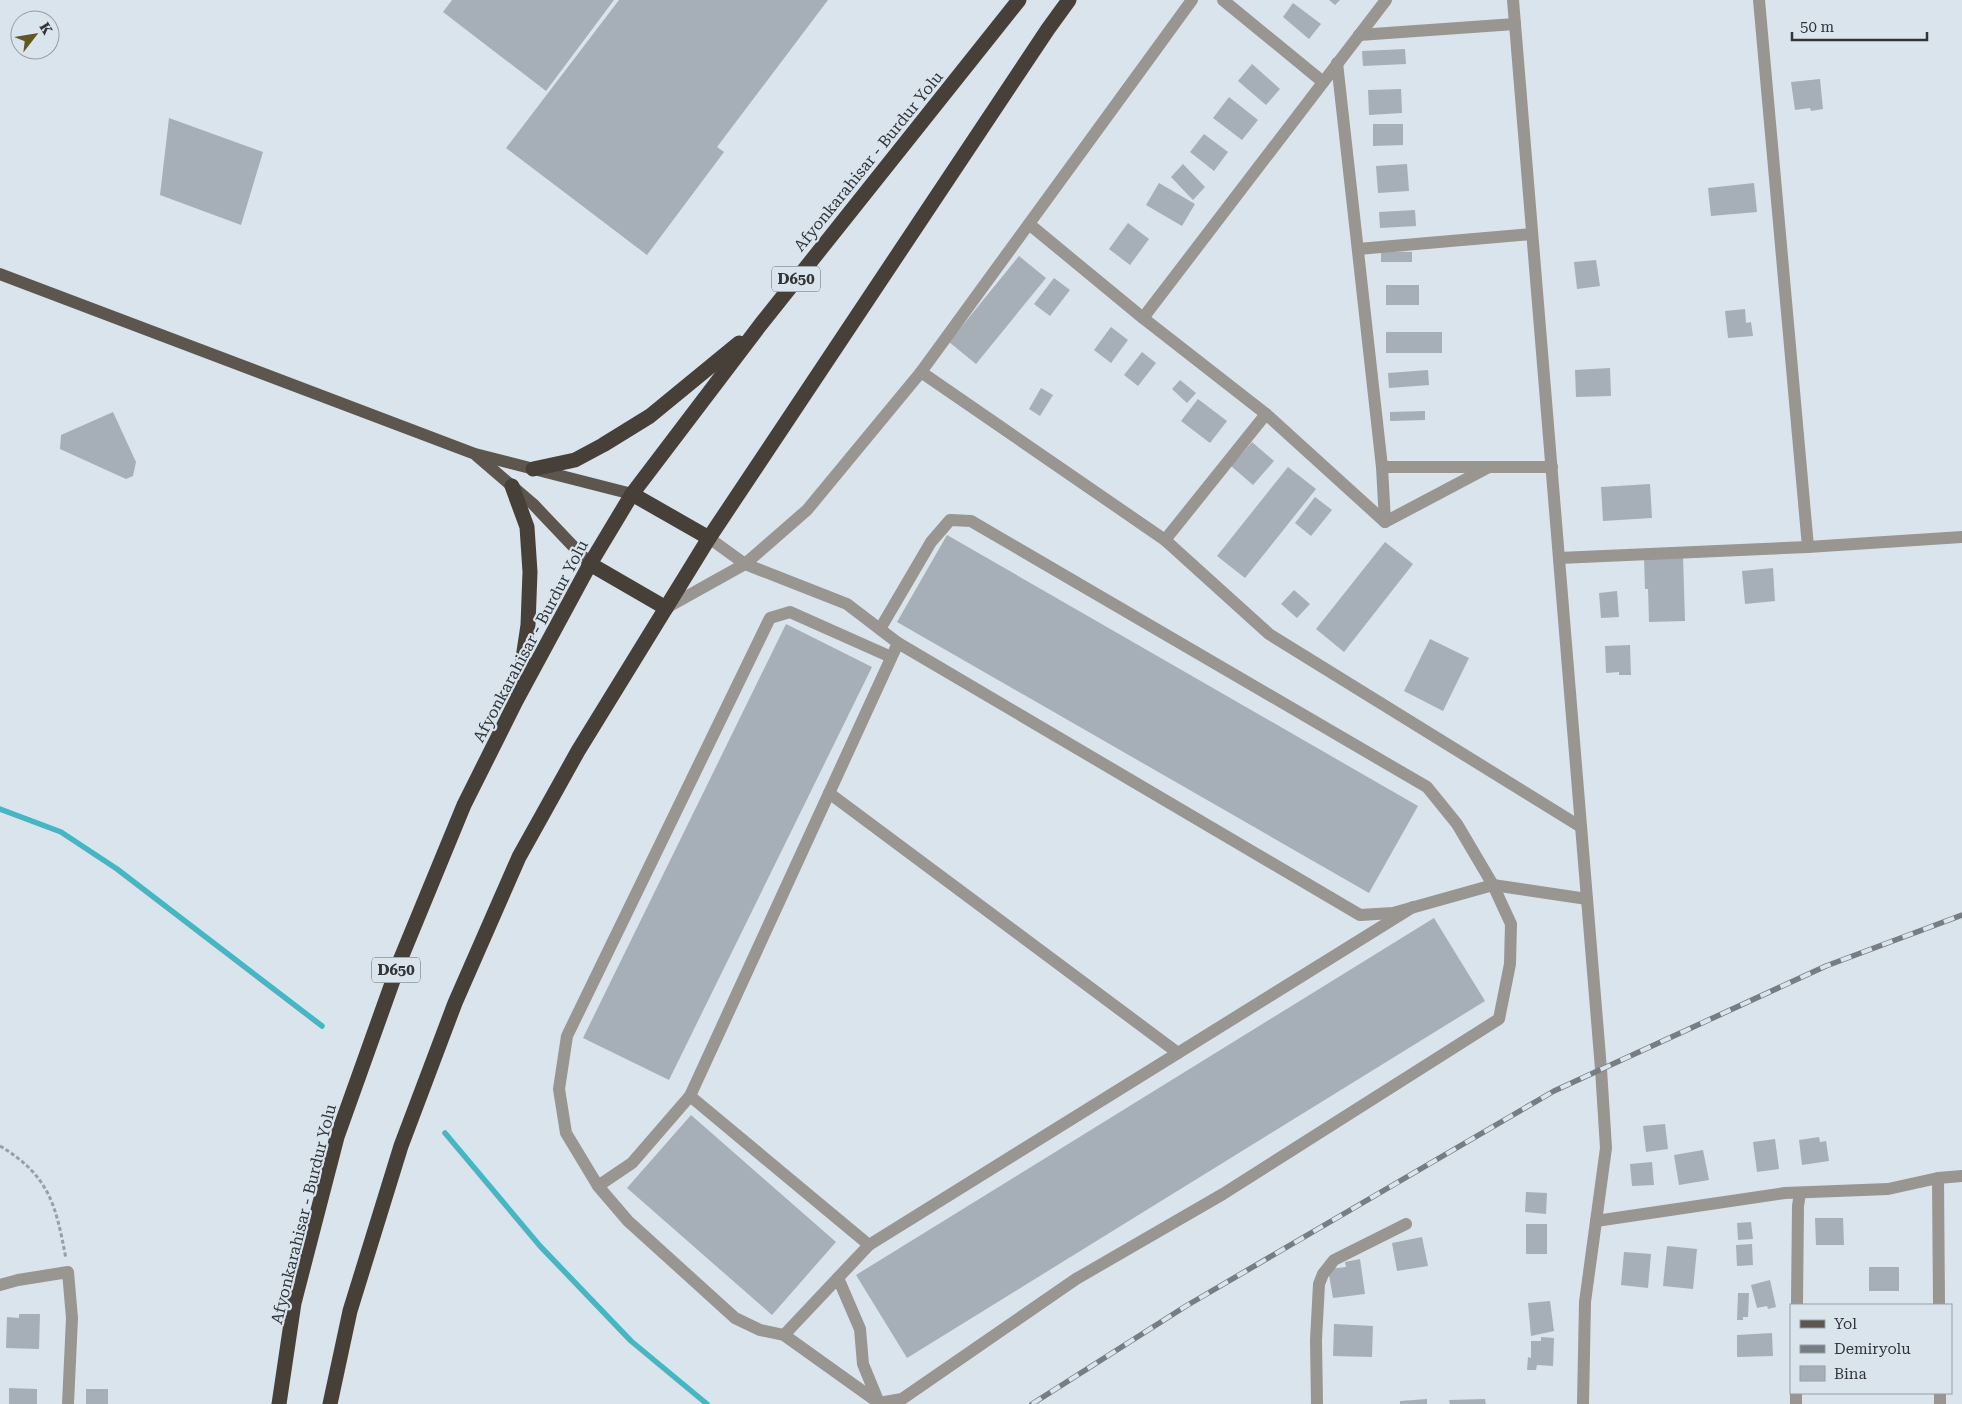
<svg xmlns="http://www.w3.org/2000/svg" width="1962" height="1404" font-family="'Roboto Serif',serif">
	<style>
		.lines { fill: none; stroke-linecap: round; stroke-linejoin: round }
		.stream { stroke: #46b6c3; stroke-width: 5.5 }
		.building { fill: #a6afb7 }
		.path { stroke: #989fa6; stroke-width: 3; stroke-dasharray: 4 2.5; stroke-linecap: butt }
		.minor { stroke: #999591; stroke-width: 12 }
		.major { stroke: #5c564f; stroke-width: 12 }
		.highway { stroke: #474038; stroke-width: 15 }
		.rail-casing { stroke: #777e83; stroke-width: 5.5 }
		.rail { stroke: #dae4ed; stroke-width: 4; stroke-dasharray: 11; stroke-linecap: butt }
		.labels { text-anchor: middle; stroke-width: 4.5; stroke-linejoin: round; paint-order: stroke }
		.shield { fill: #dae4ed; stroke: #646a6e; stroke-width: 1 }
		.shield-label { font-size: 15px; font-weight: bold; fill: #313538 }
		.street-label { font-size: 16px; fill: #313538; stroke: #dae4ed }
	</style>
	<rect width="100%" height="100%" fill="#dae4ed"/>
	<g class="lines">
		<g class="stream">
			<path d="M0 809 61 832 117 869 322 1026"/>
			<path d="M445 1133 540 1246 631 1341 707 1404"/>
		</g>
	</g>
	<g class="building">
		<path d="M452 0H614L546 91 443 12Z"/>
		<path d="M619 0H828L717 147 724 152 647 255 506 148Z"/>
		<path d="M1329 0H1340L1335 5Z"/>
		<path d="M1293 3 1321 24 1309 39 1283 17Z"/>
		<path d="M1405 49 1406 64 1363 66 1362 51Z"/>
		<path d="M1252 64 1280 89 1266 105 1238 81Z"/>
		<path d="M1820 79 1823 109 1811 111 1810 108 1795 110 1791 82Z"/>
		<path d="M1401 89 1402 113 1369 115 1368 90Z"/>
		<path d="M1229 97 1258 120 1242 140 1213 118Z"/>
		<path d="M169 118 263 152 241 225 160 195Z"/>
		<path d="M1373 124H1403V145L1373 146Z"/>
		<path d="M1204 134 1228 152 1214 171 1190 152Z"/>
		<path d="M1183 164 1205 187 1193 200 1171 177Z"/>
		<path d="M1407 164 1409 191 1378 193 1376 166Z"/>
		<path d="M1159 183 1195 204 1182 226 1146 205Z"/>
		<path d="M1754 183 1757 212 1711 216 1708 188Z"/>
		<path d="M1415 210 1416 226 1380 228 1379 212Z"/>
		<path d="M1128 223 1149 239 1130 265 1109 249Z"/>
		<path d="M1381 251 1412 252V262H1381Z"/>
		<path d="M1019 256 1046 278 976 364 949 342Z"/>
		<path d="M1596 260 1600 286 1577 289 1574 262Z"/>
		<path d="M1054 278 1070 290 1050 316 1034 304Z"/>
		<rect x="1386" y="285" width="33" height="20"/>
		<path d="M1745 309 1746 323 1751 322 1753 336 1728 338 1725 311Z"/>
		<path d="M1111 327 1128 340 1111 363 1094 350Z"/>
		<rect x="1386" y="332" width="56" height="21"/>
		<path d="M1142 352 1156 363 1138 386 1124 375Z"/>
		<path d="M1610 368 1611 396 1576 397 1575 370Z"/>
		<path d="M1428 370 1429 385 1389 388 1388 373Z"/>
		<path d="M1180 380 1196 393 1187 403 1172 389Z"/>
		<path d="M1041 388 1053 395 1040 416 1029 409Z"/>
		<path d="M1198 399 1227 421 1210 443 1181 421Z"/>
		<path d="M1425 411V420L1390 421V412Z"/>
		<path d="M113 412 136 462 133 476 126 479 60 449 61 435Z"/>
		<path d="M1252 442 1274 461 1253 485 1231 466Z"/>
		<path d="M1288 467 1316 489 1245 578 1217 556Z"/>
		<path d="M1650 484 1652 518 1603 521 1601 487Z"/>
		<path d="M1315 497 1332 510 1311 536 1295 523Z"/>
		<path d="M947 535 1418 806 1369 893 897 622Z"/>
		<path d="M1385 542 1413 564 1344 652 1316 629Z"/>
		<path d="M1683 556 1685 621 1649 622 1648 589H1645L1644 557Z"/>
		<path d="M1773 568 1775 601 1745 604 1742 571Z"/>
		<path d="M1294 590 1310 604 1297 618 1281 604Z"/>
		<path d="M1617 591 1619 617 1601 618 1599 593Z"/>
		<path d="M786 624 872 667 669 1080 583 1038Z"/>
		<path d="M1430 639 1469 658 1443 711 1404 691Z"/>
		<path d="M1630 645 1631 675H1619V672L1606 673 1605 646Z"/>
		<path d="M1434 918 1485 1001 907 1358 856 1275Z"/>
		<path d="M691 1115 836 1242 772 1315 627 1188Z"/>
		<path d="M1665 1124 1668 1149 1646 1152 1643 1126Z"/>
		<path d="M1819 1137 1820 1142 1826 1141 1829 1161 1802 1165 1799 1140Z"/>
		<path d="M1775 1139 1779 1169 1757 1172 1753 1142Z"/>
		<path d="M1703 1150 1709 1180 1679 1185 1674 1155Z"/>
		<path d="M1652 1162 1654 1185 1632 1186 1630 1164Z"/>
		<path d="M1526 1192 1547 1193 1546 1214 1525 1212Z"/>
		<path d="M1815 1218H1843L1844 1245H1816Z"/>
		<path d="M1751 1222 1753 1239 1738 1240 1737 1223Z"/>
		<rect x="1526" y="1224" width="21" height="30"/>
		<path d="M1422 1237 1428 1266 1397 1271 1392 1243Z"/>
		<path d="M1752 1244 1753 1265 1737 1266 1736 1245Z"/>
		<path d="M1667 1246 1697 1249 1693 1289 1663 1286Z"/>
		<path d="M1624 1252 1651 1254 1648 1288 1621 1285Z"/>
		<path d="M1360 1259 1365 1294 1333 1298 1328 1269 1346 1267 1345 1262Z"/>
		<rect x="1869" y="1267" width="30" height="24"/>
		<path d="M1770 1280 1776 1307 1768 1309 1767 1306 1757 1308 1751 1285Z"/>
		<path d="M1738 1293H1749L1748 1317H1743V1320H1737Z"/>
		<path d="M1550 1301 1554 1331 1531 1336 1528 1303Z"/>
		<path d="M19 1314H40L39 1349 6 1348 7 1317 19 1318Z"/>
		<path d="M1334 1324 1373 1326 1372 1357 1333 1356Z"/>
		<path d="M1772 1333 1773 1356 1737 1357V1335Z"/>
		<path d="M1541 1337 1554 1338 1553 1366 1537 1365 1536 1370H1527L1528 1357 1531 1358V1341H1541Z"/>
		<path d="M9 1388 37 1389V1404H9Z"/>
		<rect x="86" y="1389" width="22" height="15"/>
		<path d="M1427 1399V1404H1400V1401Z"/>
		<path d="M1485 1399 1486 1404H1450L1449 1400Z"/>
	</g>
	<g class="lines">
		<path class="path" d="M0 1146C50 1176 56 1206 66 1259"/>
		<g class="minor">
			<path d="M1223 0 1323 82"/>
			<path d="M1513 0 1601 1069 1606 1148 1585 1302 1583 1404"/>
			<path d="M1759 0 1808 547"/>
			<path d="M1359 35 1515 24"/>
			<path d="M1337 63 1382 467 1385 522"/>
			<path d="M1029 224 1143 318 1266 414 1385 522 1489 467"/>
			<path d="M1358 249 1532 234"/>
			<path d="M1143 318 1386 0"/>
			<path d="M921 372 1165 540 1269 634 1581 827"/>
			<path d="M1382 467H1552"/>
			<path d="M709 538 745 564 847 604 898 643 1360 915 1393 913 1493 885 1587 899"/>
			<path d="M1165 540 1266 414"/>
			<path d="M1559 558 1808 547 1962 537"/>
			<path d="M666 608 745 564 807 510 921 372 1192 0"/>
			<path d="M880 629 931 542 950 520 971 521 1427 787 1457 824 1493 885 1511 924 1510 964 1499 1019 1223 1194 1076 1279 902 1399 879 1403 784 1335 760 1330 735 1318 628 1221 598 1186 566 1133 559 1089 567 1036 770 618 790 612 891 657"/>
			<path d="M898 643 690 1096 869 1245 1413 907"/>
			<path d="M829 793 1178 1053"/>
			<path d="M1938 1178 1939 1305"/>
			<path d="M598 1186 632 1163 690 1096"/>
			<path d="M1596 1221 1785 1193 1888 1189 1938 1178 1962 1176"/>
			<path d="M838 1278 860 1329 863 1364 879 1403"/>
			<path d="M0 1285 18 1280 68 1272 72 1318 68 1404"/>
			<path d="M1797 1305 1798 1206 1800 1193"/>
			<path d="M784 1335 869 1245"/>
			<path d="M1940 1393V1404"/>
			<path d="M1317 1404 1316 1340 1319 1284 1323 1274 1334 1260 1406 1224"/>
			<path d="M1796 1404V1393"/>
		</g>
		<g class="major">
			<path d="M0 274 475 454 632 494"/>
			<path d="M477 456 533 504 590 564"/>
		</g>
		<g class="highway">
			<path d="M533 469 575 460 603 445 650 416 739 343"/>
			<path d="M512 486 527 527 530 572 528 625 518 691"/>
			<path d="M632 494 709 538"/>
			<path d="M590 564 666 608"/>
			<path d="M279 1404 294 1303 337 1137 401 958 464 805 516 701 590 564 632 494 761 324 1019 0"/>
			<path d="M330 1404 350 1311 401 1146 455 1003 519 857 578 751 709 538 1048 29 1069 0"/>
		</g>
		<defs>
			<path id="rail" d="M1032 1404 1186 1306 1554 1091 1826 966 1962 915"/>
		</defs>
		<use href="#rail" class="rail-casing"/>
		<use href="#rail" class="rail"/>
	</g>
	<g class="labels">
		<g class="shield">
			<rect x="772" y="266.5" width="48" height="25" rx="4"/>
			<rect x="372" y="957.5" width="48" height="25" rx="4"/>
		</g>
		<g class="shield-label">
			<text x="796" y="284">D650</text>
			<text x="396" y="975">D650</text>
		</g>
		<g class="street-label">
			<text transform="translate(868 161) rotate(-51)" y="6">Afyonkarahisar - Burdur Yolu</text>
			<text transform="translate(530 641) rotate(-62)" y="6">Afyonkarahisar - Burdur Yolu</text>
			<text transform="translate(303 1214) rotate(-76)" y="6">Afyonkarahisar - Burdur Yolu</text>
		</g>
	</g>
	<rect x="1790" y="1304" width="162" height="90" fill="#dae4ed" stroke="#969ea5"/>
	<rect x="1800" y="1320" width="25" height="8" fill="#5c564f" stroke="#969ea5"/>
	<text x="1834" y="1329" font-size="15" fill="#313538">Yol</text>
	<rect x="1800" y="1345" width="25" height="8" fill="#777e83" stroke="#969ea5"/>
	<text x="1834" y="1354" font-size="15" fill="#313538">Demiryolu</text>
	<rect x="1800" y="1366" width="25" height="15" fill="#a6afb7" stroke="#969ea5"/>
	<text x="1834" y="1379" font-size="15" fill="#313538">Bina</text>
	<g transform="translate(35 35) rotate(59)"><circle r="24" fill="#dae4ed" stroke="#969ea5"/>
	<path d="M0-4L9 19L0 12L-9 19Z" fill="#635622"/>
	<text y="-8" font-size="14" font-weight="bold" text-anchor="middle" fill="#313538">K</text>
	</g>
	<path d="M1792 32v8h135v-8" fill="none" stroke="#313538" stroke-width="2.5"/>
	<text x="1800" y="32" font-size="15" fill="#313538" stroke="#dae4ed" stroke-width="4" paint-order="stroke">50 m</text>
</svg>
